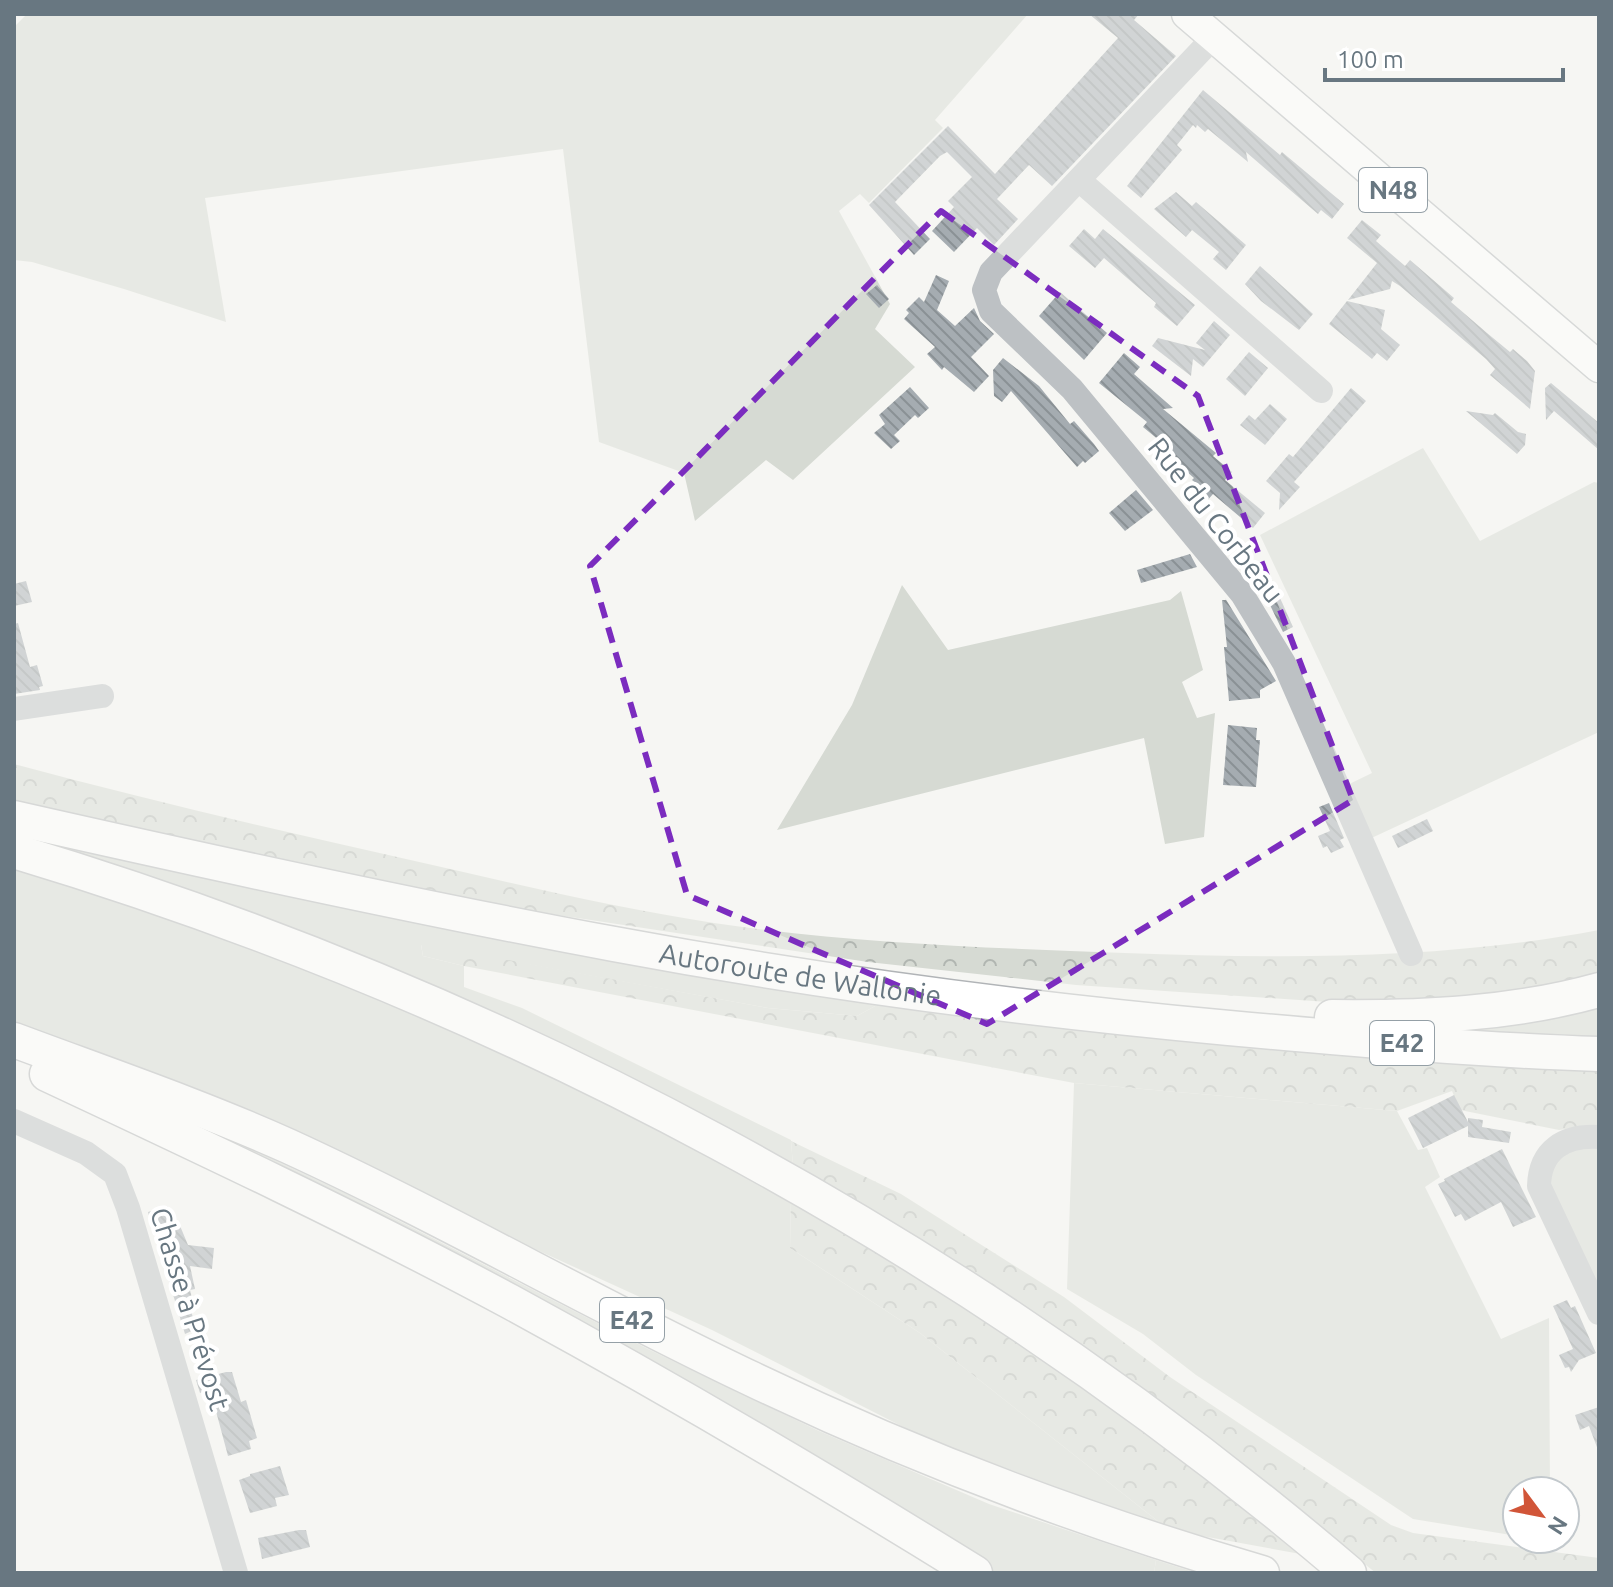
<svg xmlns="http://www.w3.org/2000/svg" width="1613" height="1587" font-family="Ubuntu,sans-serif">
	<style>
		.grass { fill: #d6dad3 }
		.forest { fill: url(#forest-crowns) }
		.building { fill: url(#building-back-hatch) }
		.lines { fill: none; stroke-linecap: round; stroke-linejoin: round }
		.major-casing { stroke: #b1b5b8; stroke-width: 33 }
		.highway-casing { stroke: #b1b4b7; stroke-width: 37 }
		.minor { stroke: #bdc1c4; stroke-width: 24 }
		.major { stroke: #fff; stroke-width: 30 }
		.highway { stroke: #fff; stroke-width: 34 }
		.marked { fill: none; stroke: #7b2cbf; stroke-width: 6; stroke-dasharray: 16 10; stroke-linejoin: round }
		.labels { text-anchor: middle; stroke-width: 8; stroke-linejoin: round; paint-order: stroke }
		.shield { fill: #fff; stroke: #95a0a7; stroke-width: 2 }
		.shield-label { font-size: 26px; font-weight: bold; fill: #687781 }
		.street-label { font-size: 28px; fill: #687781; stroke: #fff }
	</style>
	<defs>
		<pattern id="forest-crowns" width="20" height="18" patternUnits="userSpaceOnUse" patternTransform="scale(2)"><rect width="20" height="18" fill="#d6dad3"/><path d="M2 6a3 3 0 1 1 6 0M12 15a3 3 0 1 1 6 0" fill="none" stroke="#b1b6b1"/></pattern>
		<pattern id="building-back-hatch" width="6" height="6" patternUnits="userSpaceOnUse" patternTransform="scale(2)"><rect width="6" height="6" fill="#a5acb1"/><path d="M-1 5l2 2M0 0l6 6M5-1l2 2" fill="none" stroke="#8a9195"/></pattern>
	</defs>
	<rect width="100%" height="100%" fill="#f6f6f3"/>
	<g class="grass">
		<path d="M27 14H1028L935 120 943 128 869 203 860 194 839 211 890 304 875 329 915 367 793 480 766 460 695 521 684 473 599 442 563 149 205 198 226 322 124 289 32 262 14 260V27Z"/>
		<path d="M1423 448 1480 541 1594 482 1599 483V732L1363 842 1339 789 1372 773 1260 535Z"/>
		<path d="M902 585 948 650 1170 600 1181 591 1203 670 1182 682 1197 718 1215 713 1204 837 1165 844 1144 738 777 830 852 705Z"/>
		<path d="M14 836 886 1000 857 1016 768 1008 421 945 423 956 464 966V987L522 1008 791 1140 793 1166C655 1090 515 1016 369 958 253 911 133 874 14 836Z"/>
		<path d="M14 862 421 1009 791 1198 790 1248 920 1333 1169 1530 921 1436 712 1330 454 1212 14 1024Z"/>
		<path d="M1599 999V1037L1434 1030Z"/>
		<path d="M1074 1083 1397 1111 1418 1150 1427 1148 1440 1177 1425 1187 1501 1339 1549 1318 1550 1491H1517V1536L1413 1519 1196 1375 1143 1334 1067 1289Z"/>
		<path d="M149 1109 247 1147 349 1195 648 1349 819 1431 989 1504 1156 1560 1154 1573H996L843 1480Z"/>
		<path d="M1599 1146V1287L1548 1180 1559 1152Z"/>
	</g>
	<g class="forest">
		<path d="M14 764C144 799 275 830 406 859 508 882 611 907 714 923 850 943 987 948 1125 953 1283 959 1443 960 1599 930V972L1516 992 1428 1001 1328 1002 1076 985 868 962 505 907 14 801Z"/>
		<path d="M421 944 768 1008 857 1016 886 1000 1599 1067V1128L1580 1127 1559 1130 1460 1110 1452 1091 1397 1111 1074 1083 464 966 423 956Z"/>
		<path d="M791 1141 901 1194 1064 1297 1170 1377 1391 1525 1413 1533 1599 1558V1573H1376L1169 1410 793 1166Z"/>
		<path d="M791 1198 1011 1335 1243 1502 1306 1555 1169 1530 920 1333 790 1248Z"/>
		<path d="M1156 1560 1197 1573H1154Z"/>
	</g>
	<g class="building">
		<path d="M1089 14H1139L1134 20 1176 56 1052 186 1029 165 997 199 1018 219 994 245 977 228 954 252 932 231 954 207 948 201 972 177 947 152 940 156 895 202 930 239 914 255 869 205 948 126 995 174 1118 38Z"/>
		<path d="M1203 90 1280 155 1282 152 1344 204 1332 219 1321 210 1318 214 1246 152 1248 162 1208 129 1205 132 1197 125 1196 128 1193 125 1177 145 1182 150 1141 198 1127 186Z"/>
		<path d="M1176 192 1192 206 1196 202 1246 245 1226 270 1213 259 1219 252 1192 230 1186 237 1154 209Z"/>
		<path d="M1362 220 1381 235 1376 241 1405 266 1410 260 1454 298 1451 302 1487 333 1510 352 1513 349 1527 361 1535 371 1530 409 1490 375 1495 369 1486 359 1400 286 1392 281 1390 289 1348 300 1377 263 1347 238Z"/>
		<path d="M1084 229 1095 239 1103 229 1195 305 1177 326 1154 307 1156 303 1104 258 1095 268 1069 246Z"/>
		<path d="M1260 266 1313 314 1299 330 1261 301 1245 284Z"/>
		<path d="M936 275 949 281 937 310 955 326 974 308 980 321 994 334 971 357 989 376 974 392 944 367 942 370 927 354 935 347 904 319 909 313 906 310 919 297 924 302Z"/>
		<path d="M877 285 889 299 879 308 866 294Z"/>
		<path d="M1060 292 1107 333 1084 360 1039 316Z"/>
		<path d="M1347 301 1385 310 1381 329 1400 345 1387 361 1377 353 1372 359 1329 324Z"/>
		<path d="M1214 321 1230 335 1203 367 1193 359 1191 376 1152 346 1158 338 1205 350 1196 343Z"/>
		<path d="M1249 352 1268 368 1245 396 1226 379Z"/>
		<path d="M1124 353 1140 367 1134 374 1173 408 1163 409 1216 453 1213 456 1232 472 1225 480 1265 513 1253 528 1213 494 1206 502 1191 490 1197 484 1192 480 1194 478 1162 450 1166 446 1143 427 1147 422 1099 383Z"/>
		<path d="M1003 358 1039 386 1070 424 1074 421 1094 444 1099 451 1085 463 1083 461 1077 467 1011 391 1002 402 994 396 993 370Z"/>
		<path d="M1551 383 1599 423V450L1554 411 1546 420 1545 388Z"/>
		<path d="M910 387 929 408 918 418 915 415 894 435 900 441 891 449 874 433 885 424 879 415Z"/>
		<path d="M1351 388 1366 401 1294 482 1300 487 1279 510 1280 493 1266 481 1289 454 1293 457Z"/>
		<path d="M1270 404 1287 419 1265 445 1240 425 1249 415 1255 420Z"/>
		<path d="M1466 411 1493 415 1495 413 1518 432 1526 434 1525 445 1517 454Z"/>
		<path d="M1136 490 1153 510 1125 531 1109 513Z"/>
		<path d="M1190 554 1197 567 1141 583 1137 570Z"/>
		<path d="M1268 571 1293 627 1283 632 1256 576Z"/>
		<path d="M26 581 32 602 14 606V584Z"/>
		<path d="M1225 598 1276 681 1260 690V698L1229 701 1224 647H1227L1222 600H1226Z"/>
		<path d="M18 623 30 667 37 665 43 686 39 687 40 690 14 694V624Z"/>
		<path d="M1228 725 1257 728 1256 740H1260L1256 787 1223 785Z"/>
		<path d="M1329 803 1344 838 1340 840 1344 847 1331 853 1327 846 1323 848 1318 836 1330 831 1319 807Z"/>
		<path d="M1427 819 1433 831 1398 848 1392 836Z"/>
		<path d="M1454 1095 1468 1122V1118L1483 1120 1482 1127 1511 1132 1509 1143 1468 1137V1126L1423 1148 1408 1118Z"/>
		<path d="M1502 1149 1536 1217 1513 1227 1501 1202 1465 1221 1461 1214 1455 1217 1438 1184 1445 1181 1444 1179Z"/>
		<path d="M168 1206 172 1222 178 1221 188 1245 214 1248 212 1269 190 1266 195 1289 190 1290 193 1302 189 1303 196 1329 185 1334 148 1212Z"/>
		<path d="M1567 1300 1571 1308 1575 1306 1596 1353 1579 1360 1571 1372 1569 1367 1565 1368 1559 1355 1573 1349 1553 1306Z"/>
		<path d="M226 1372H232L241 1402 246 1400 257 1438 249 1441 251 1449 228 1456 210 1389 200 1393 196 1380Z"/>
		<path d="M1599 1407V1450H1598L1589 1426 1580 1430 1575 1415Z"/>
		<path d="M280 1466 289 1495 275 1498 277 1506 250 1513 239 1480 250 1476V1474Z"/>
		<path d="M299 1530H306L310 1547 262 1559 258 1538Z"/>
	</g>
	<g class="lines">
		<defs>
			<path id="major" d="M1187 14 1599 367"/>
			<g id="highway">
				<path id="s1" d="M14 818C213 863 413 907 614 944 817 982 1023 1009 1229 1028 1352 1039 1475 1050 1599 1054"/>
				<path d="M14 851C503 998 961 1242 1349 1573"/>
				<path d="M1332 1017C1421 1018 1513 1014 1599 990"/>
				<path d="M14 1040C105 1074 199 1106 288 1146 445 1218 595 1305 752 1379 916 1458 1087 1522 1262 1573"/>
				<path d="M47 1074C203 1147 358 1220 509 1301 667 1387 822 1478 975 1573"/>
			</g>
		</defs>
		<use href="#major" class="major-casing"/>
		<use href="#highway" class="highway-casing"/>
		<g class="minor">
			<path d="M1214 37 991 272 984 290 991 311 1072 389 1242 594 1284 663 1411 954"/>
			<path d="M1079 180 1321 391"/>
			<path d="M14 709 102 696"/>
			<path d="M14 1121 86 1153 115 1174 128 1208 236 1573"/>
			<path d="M1599 1137C1564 1135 1540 1150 1539 1186L1599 1313"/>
		</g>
		<use href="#major" class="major"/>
		<use href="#highway" class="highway"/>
	</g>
	<path d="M0 0H1613V1587H0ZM941 211 1198 396 1353 800 987 1024 687 895 590 566Z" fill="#f6f6f3" fill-opacity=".55" fill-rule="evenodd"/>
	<path class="marked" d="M941 211 1198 396 1353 800 987 1024 687 895 590 566Z"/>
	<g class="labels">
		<g class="shield">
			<rect x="1359" y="168" width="68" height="44" rx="6"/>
			<rect x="1370" y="1021" width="64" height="44" rx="6"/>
			<rect x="600" y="1298" width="64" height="44" rx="6"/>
		</g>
		<g class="shield-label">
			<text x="1393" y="199">N48</text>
			<text x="1402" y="1052">E42</text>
			<text x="632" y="1329">E42</text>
		</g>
		<g class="street-label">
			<text transform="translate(1216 520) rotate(52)" y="10">Rue du Corbeau</text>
			<text dy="10" stroke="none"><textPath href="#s1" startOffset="802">Autoroute de Wallonie</textPath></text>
			<text transform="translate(190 1309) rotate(73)" y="10">Chasse à Prévost</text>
		</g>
	</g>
	<rect width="1613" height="1587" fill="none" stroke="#687781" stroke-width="32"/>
	<g transform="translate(1541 1515) rotate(122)"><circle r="38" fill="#ffffff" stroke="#c3c9cd" stroke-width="2"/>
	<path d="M0-6L14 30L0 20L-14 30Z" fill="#d15538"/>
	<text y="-12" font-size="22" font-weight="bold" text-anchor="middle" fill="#687781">N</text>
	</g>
	<path d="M1325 68v12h238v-12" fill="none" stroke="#687781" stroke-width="4"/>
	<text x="1337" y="68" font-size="24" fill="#687781" stroke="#ffffff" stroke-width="6" paint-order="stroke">100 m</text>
</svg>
